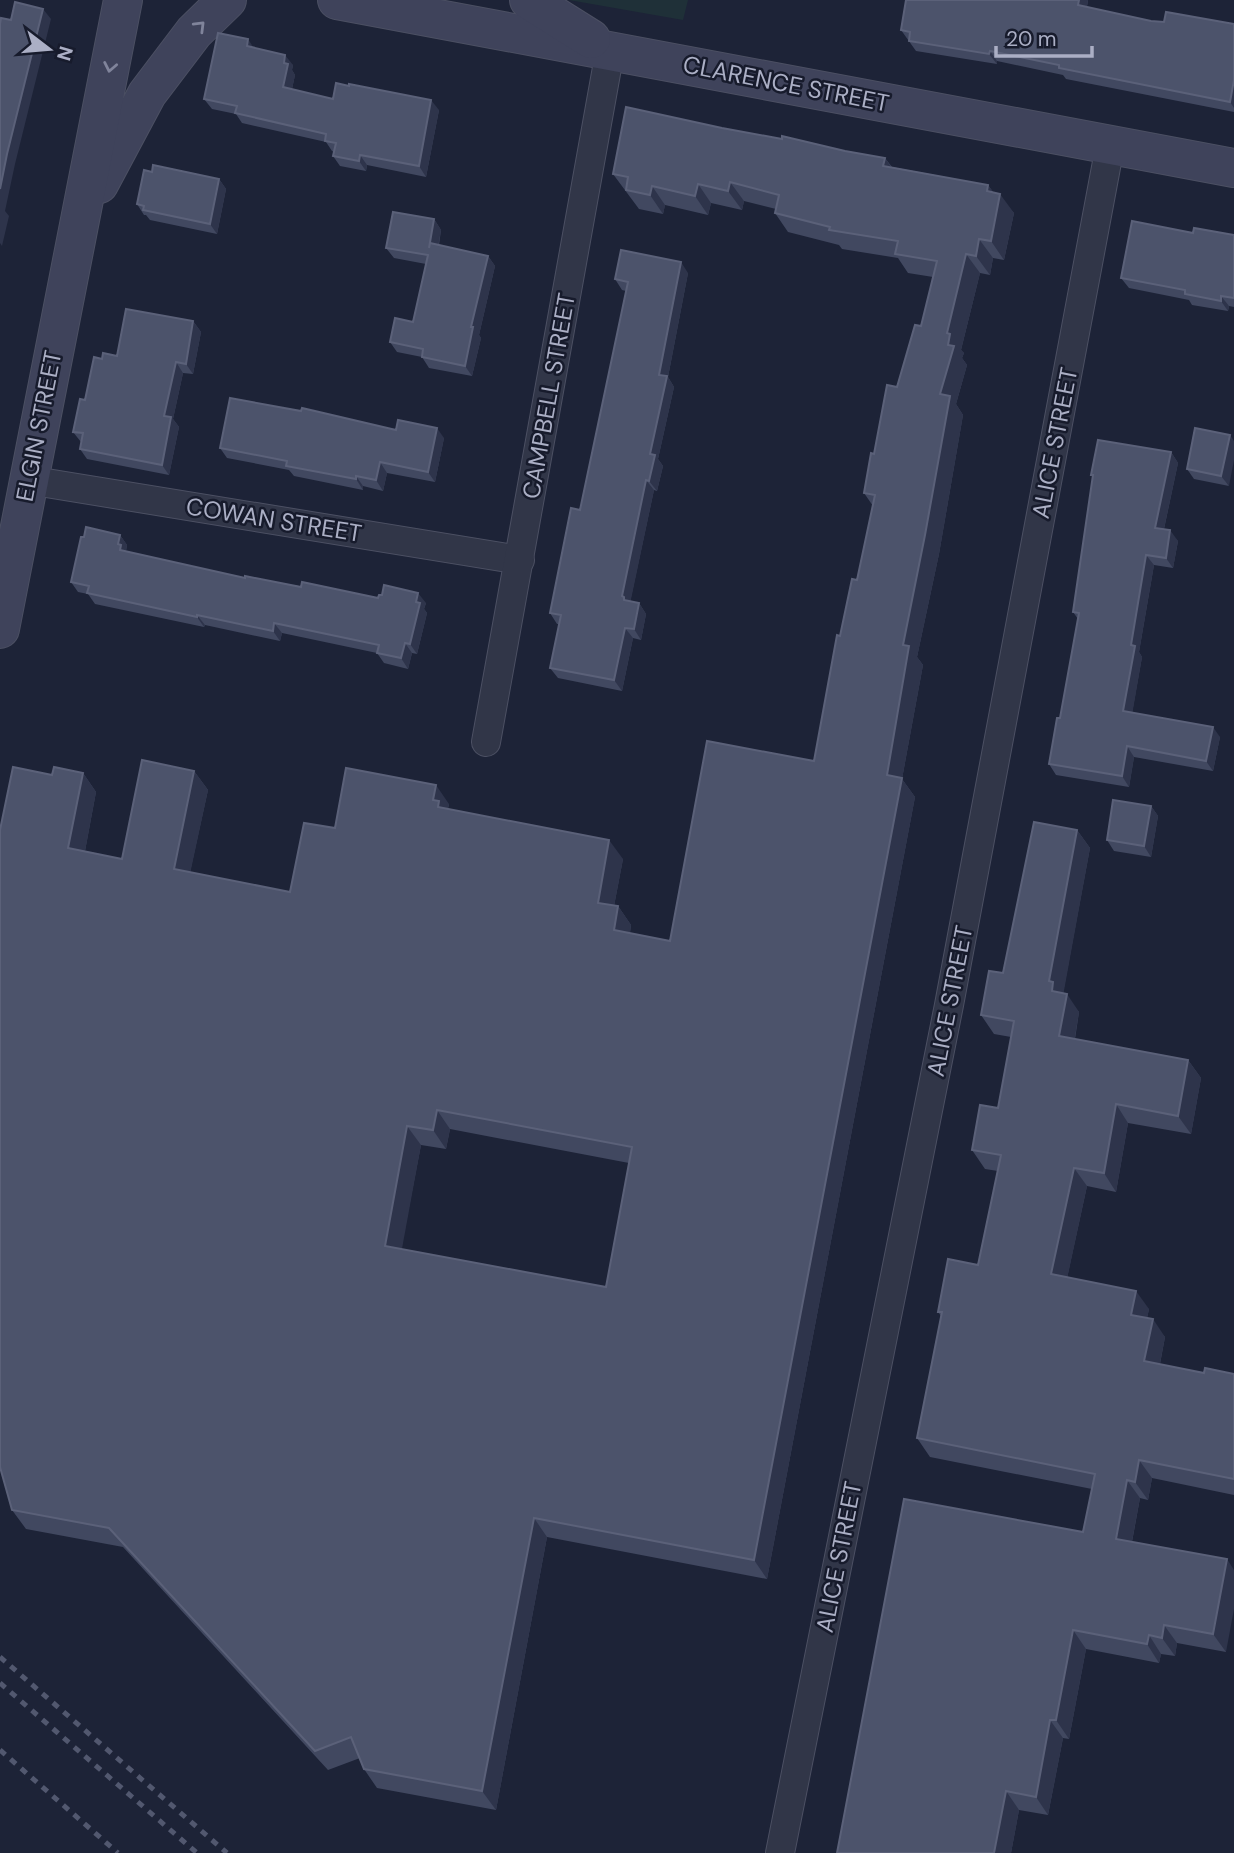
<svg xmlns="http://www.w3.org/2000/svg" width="1234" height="1853" font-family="'DM Sans',sans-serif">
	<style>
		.green { fill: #1f3038 }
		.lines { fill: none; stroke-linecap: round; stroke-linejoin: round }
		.street-casing { stroke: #4c5063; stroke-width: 30 }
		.secondary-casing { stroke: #4c5063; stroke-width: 40 }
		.street { stroke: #313648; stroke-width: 28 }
		.secondary { stroke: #3f435b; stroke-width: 38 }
		.rail { stroke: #52586f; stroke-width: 5; stroke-dasharray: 7 7; stroke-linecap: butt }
		.wall { fill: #414860; fill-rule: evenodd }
		.shaded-wall { fill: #2e344b }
		.building { fill: #4c536b; stroke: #5b6179; stroke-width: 2; fill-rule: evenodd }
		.oneway { stroke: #80849b }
		.labels { text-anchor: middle; stroke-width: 5; stroke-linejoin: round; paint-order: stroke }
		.street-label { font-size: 24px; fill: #abafc5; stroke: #171b2c }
	</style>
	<rect width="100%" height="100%" fill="#1d2337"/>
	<path class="green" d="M569 0H688L683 20Z"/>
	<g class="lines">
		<defs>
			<g id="street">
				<path d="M28 480 520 560"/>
				<path d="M486 742 610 51"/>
				<path d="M780 1853 949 1005 1110 146"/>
			</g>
			<g id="secondary">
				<path d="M337 0 1234 168"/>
				<path d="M529 0 591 39"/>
				<path d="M99 184 147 94 194 32 227 0"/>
				<path d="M0 629 123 0"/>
			</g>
		</defs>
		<use href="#street" class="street-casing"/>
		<use href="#secondary" class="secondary-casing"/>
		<use href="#street" class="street"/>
		<use href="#secondary" class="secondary"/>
		<g class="rail">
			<path d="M0 1657 227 1853"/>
			<path d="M0 1683 197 1853"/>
			<path d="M0 1750 118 1853"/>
		</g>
	</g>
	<g class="wall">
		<path d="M906 0H1088L1087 7 1151 21 1164 22 1234 24V112L1066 79 1063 75 997 61V64L916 51 901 30Z"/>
		<path d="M254 48 293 65 292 70 295 75 292 89 333 99 439 110 426 177 367 165 366 171 340 166 333 156 334 152 332 151 326 142 242 123 236 114 212 109 204 99Z"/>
		<path d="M722 128 885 158 892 167 988 185 993 192 1014 213 1004 260 993 258 990 275 980 273 961 350 964 353 962 358 967 365 956 404 963 415 939 554 917 657 923 665 902 779 915 797 767 1579 547 1537 496 1810 377 1788 364 1769 360 1758 328 1770 123 1547 26 1529 12 1510 52 775 83 773 96 792 85 851 122 859 194 771 208 790 190 872 290 892 335 828 449 804 448 809 623 859 614 906H618L631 925 630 933 670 941 814 761 840 636 857 580 873 506 864 493 874 454 897 387 921 326 933 277 908 273 898 258 842 249 839 245 788 232 775 213 776 209 744 201 742 210 711 203 708 215 665 205 663 214 639 209 613 174ZM450 1129 629 1163 606 1287 401 1249 421 1145 446 1149Z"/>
		<path d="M152 172 219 179 226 189 217 234 150 220 146 215H144L137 204Z"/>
		<path d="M434 219 441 230 439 245 488 256 495 266 479 335 481 338 472 376 429 368 422 357 397 352 390 342 413 322 426 264 394 258 386 248Z"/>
		<path d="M1193 233 1234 235V307L1229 306 1228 311 1192 305 1189 300 1129 288 1121 278Z"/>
		<path d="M688 273 668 377 674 387 658 459 663 466 657 491 654 490 630 602 639 603 646 614 641 640 633 638 622 691 558 678 550 668 559 624H557L550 613 580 510 626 291 622 290 615 279Z"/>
		<path d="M193 321 201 332 193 374 183 373 173 419 179 427 169 475 87 459 80 449 81 442 73 432 102 359 117 356Z"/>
		<path d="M1195 428 1229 486 1194 479 1187 469Z"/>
		<path d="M396 430 444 438 435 482 387 473 383 491 363 486V490L294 476 289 470 227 458 220 448Z"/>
		<path d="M1171 452 1178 463 1164 529 1178 541 1173 568 1154 565 1139 652 1142 657 1132 713 1220 737 1213 771 1134 757 1129 787 1056 775 1049 764 1060 718 1078 619 1073 612 1093 478 1091 475Z"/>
		<path d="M120 535 127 545 126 551 245 578 378 598 426 603 424 609 427 613 417 654 412 653 408 669 384 663 377 653 282 633 280 641 205 625 204 627 95 604 88 594 78 592 71 582 84 537Z"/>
		<path d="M1151 806 1158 816 1151 857 1114 851 1107 840Z"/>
		<path d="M1077 830 1090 848 1063 993 1079 1012 1075 1039 1188 1060 1201 1078 1191 1134 1128 1123 1116 1192 1087 1186 1067 1278 1149 1309 1147 1318 1165 1337 1160 1364 1204 1373 1234 1374V1495L1152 1478 1148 1500 1140 1498 1132 1542 1227 1559 1226 1652 1177 1643 1175 1656 1161 1654 1159 1663 1086 1649 1069 1739 1063 1738 1048 1815 1019 1810 1011 1853H837L1083 1532 1092 1489 930 1457 917 1438 941 1316 938 1312 978 1265 998 1171 985 1169 972 1150 998 1108 1011 1037 994 1034 981 1015Z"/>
	</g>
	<g class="shaded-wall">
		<path d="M1079 0H1088L1085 16 1078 5Z"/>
		<path d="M43 9 51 19 15 164 5 211 9 216 2 246 0 243V189L7 154Z"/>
		<path d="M248 39 255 50 247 46Z"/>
		<path d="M990 51 997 61V64L989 54Z"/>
		<path d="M285 55 293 65 292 70 295 75 290 98 283 87 284 63Z"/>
		<path d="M1234 80V108L1230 102Z"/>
		<path d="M431 100 439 110 426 177 419 166Z"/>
		<path d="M360 155 367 165 366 171 359 161Z"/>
		<path d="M885 158 898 177 883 166Z"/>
		<path d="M219 179 226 189 217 234 210 224Z"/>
		<path d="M730 182 744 201 742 210 728 191Z"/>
		<path d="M698 184 711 203 708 215 695 196Z"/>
		<path d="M988 185 999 200 1000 194 1014 213 1004 260 991 241 987 191Z"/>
		<path d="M652 186 665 205 663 214 650 195Z"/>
		<path d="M434 219 441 230 436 258 429 248Z"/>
		<path d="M979 239 993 258 990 275 976 256Z"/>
		<path d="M966 254 980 273 961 350 964 353 962 358 967 365 956 404 963 415 939 554 917 657 923 665 902 779 915 797 767 1579 754 1560 887 775 903 645 948 345 947 333Z"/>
		<path d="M488 256 495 266 479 335 481 338 472 376 465 366 471 327Z"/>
		<path d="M681 262 688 273 668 377 674 387 658 459 663 466 657 491 649 481 650 454 659 375Z"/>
		<path d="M1221 296 1229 306 1228 311 1221 301Z"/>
		<path d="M193 321 201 332 193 374 186 364Z"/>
		<path d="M176 362 183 373 173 419 179 427 169 475 162 465 164 416Z"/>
		<path d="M437 428 444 438 435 482 428 472Z"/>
		<path d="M1230 435 1234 441V460L1229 486 1221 476Z"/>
		<path d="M1171 452 1178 463 1162 538 1155 528Z"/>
		<path d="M380 462 387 473 383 491 376 480Z"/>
		<path d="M356 476 363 486V490L356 479Z"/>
		<path d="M646 480 654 490 630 604 631 611 622 596Z"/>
		<path d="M1170 530 1178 541 1173 568 1166 558Z"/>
		<path d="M120 535 127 545 126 551 120 550 118 544Z"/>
		<path d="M1146 555 1154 565 1139 652 1142 657 1131 721 1123 711 1131 645Z"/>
		<path d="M418 593 426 603 424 609 427 613 417 654 410 644Z"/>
		<path d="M639 603 646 614 641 640 634 629Z"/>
		<path d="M197 615 205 625 204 627 197 617Z"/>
		<path d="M274 623 282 633 280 641 273 631Z"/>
		<path d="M625 628 633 638 622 691 614 680Z"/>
		<path d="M405 643 412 653 408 669 401 658Z"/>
		<path d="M1213 727 1220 737 1213 771 1206 761Z"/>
		<path d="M1127 746 1134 757 1129 787 1122 776Z"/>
		<path d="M194 771 208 790 187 888 174 869Z"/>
		<path d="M83 773 96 792 82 867 68 848Z"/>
		<path d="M436 785 449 804 447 813 451 826 433 800Z"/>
		<path d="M1151 806 1158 816 1151 857 1144 846Z"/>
		<path d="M1077 830 1090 848 1063 996 1067 994 1079 1012 1072 1055 1059 1036 1049 981Z"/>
		<path d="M609 840 623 859 611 922 598 903Z"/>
		<path d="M618 906 631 925 627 949 614 930Z"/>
		<path d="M1188 1060 1201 1078 1191 1134 1178 1116Z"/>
		<path d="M1116 1104 1128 1123 1116 1192 1104 1173Z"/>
		<path d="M437 1110 450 1129 446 1149 433 1130Z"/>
		<path d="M407 1126 421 1145 399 1265 385 1246Z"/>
		<path d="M1074 1168 1087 1186 1064 1293 1051 1274Z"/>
		<path d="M1136 1291 1149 1309 1144 1333 1131 1315Z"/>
		<path d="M1153 1319 1165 1337 1157 1379 1144 1361Z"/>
		<path d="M1139 1460 1152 1478 1148 1500 1135 1482Z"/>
		<path d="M1127 1480 1140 1498 1129 1557 1116 1539Z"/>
		<path d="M534 1518 547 1537 496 1810 482 1791Z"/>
		<path d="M1227 1559 1234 1570V1609L1226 1652 1213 1634Z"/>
		<path d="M1164 1625 1177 1643 1175 1656 1162 1638Z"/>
		<path d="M1073 1630 1086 1649 1069 1739 1056 1720Z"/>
		<path d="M1149 1635 1161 1654 1159 1663 1147 1644Z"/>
		<path d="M1050 1720 1063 1738 1048 1815 1036 1797Z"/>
		<path d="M1006 1791 1019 1810 1011 1853H994Z"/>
	</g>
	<g class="building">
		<path d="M906 0H1079L1078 5 1151 21 1164 22 1166 12 1234 24V80L1230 102 1059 68V65L990 51 989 54 909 41 910 32 901 30Z"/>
		<path d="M15 2 43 9 7 154 0 189V24L1 18 11 20Z"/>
		<path d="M218 33 248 39 247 46 285 55 284 63 288 64 283 87 333 99 336 83 349 86V84L431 100 419 166 360 155 359 161 333 156 336 143 325 141 326 134 235 113 237 106 204 99Z"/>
		<path d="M626 107 722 128 782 139V136L845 151 885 158 883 166 988 185 987 191 1000 194 991 241 979 239 976 256 966 254 947 333 950 334 948 345 954 346 940 394 950 396 925 535 903 645 909 646 887 775 902 778 754 1560 534 1518 482 1791 364 1769 351 1737 315 1751 109 1528 12 1510 0 1467V830L13 767 52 775 54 767 83 773 68 848 122 859 142 760 194 771 174 869 290 892 304 823 335 828 346 768 436 785 433 800 439 801 438 807 609 840 598 903 618 906 614 930 670 941 707 741 814 761 837 635 840 636 852 579 857 580 875 495 864 493 871 453 874 454 887 385 897 387 915 325 921 326 937 261 895 254 898 241 829 230 830 227 775 213 779 195 730 182 728 191 698 184 695 196 652 186 650 195 626 190 628 177 613 174ZM437 1110 632 1147 606 1287 385 1246 407 1126 433 1130Z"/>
		<path d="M153 165 219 179 210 224 143 210 144 206 137 204 144 170 152 172Z"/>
		<path d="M393 212 434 219 429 248 430 243 488 256 471 327H473L465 366 422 357 423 349 390 342 395 318 413 322 428 255 386 248Z"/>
		<path d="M1132 221 1193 233 1194 228 1234 235V298L1221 296V301L1185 294V290L1121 278Z"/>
		<path d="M621 250 681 262 659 375 667 376 650 454 655 455 649 481 646 480 622 596 624 597V600L639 603 634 629 625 628 614 680 550 668 561 615 550 613 571 508 580 510 628 282 615 279Z"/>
		<path d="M126 309 193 321 186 364 176 362 164 416 171 417 162 465 80 449 83 433 73 432 80 399 85 400 94 357 102 359 103 353 117 356Z"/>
		<path d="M230 398 301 411 302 408 396 430 398 420 437 428 428 472 380 462 376 480 356 476V479L286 466 287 461 220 448Z"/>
		<path d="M1195 428 1230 435 1221 476 1187 469Z"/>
		<path d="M1098 440 1171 452 1155 528 1170 530 1166 558 1146 555 1131 645 1135 646 1123 711 1213 727 1206 761 1127 746 1122 776 1049 764 1057 718H1060L1079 613 1073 612 1093 475H1091Z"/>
		<path d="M86 527 120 535 118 544 121 545 120 550 245 578V576L301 587 302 582 378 598 379 595H382L384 585 418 593 416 602 420 603 410 644 405 643 401 658 377 653 379 645 274 623 273 631 197 615V617L87 593 89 586 71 582 81 537H84Z"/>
		<path d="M1113 800 1151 806 1144 846 1107 840Z"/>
		<path d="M1034 822 1077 830 1049 981 1053 982 1052 991 1067 994 1059 1036 1188 1060 1178 1116 1116 1104 1104 1173 1074 1168 1051 1274 1136 1291 1131 1315 1153 1319 1144 1361 1204 1373 1205 1368 1234 1374V1479L1139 1460 1135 1482 1127 1480 1116 1539 1227 1559 1213 1634 1164 1625 1162 1638 1149 1635 1147 1644 1073 1630 1056 1720H1050L1036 1797 1006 1791 994 1853H837L904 1499 1083 1532 1095 1474 917 1438 942 1312H938L948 1259 978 1265 1001 1155 972 1150 980 1105 998 1108 1014 1021 981 1015 989 971 1003 973Z"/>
	</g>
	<defs><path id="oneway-chevron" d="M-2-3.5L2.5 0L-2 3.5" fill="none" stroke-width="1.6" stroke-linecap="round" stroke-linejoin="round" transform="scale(1.75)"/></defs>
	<g class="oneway">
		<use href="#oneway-chevron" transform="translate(200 26) rotate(-45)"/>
		<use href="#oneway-chevron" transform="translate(110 67) rotate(101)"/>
	</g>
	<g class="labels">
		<g class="street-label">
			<text transform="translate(786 84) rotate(11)" y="8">CLARENCE STREET</text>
			<text transform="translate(549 396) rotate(-80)" y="8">CAMPBELL STREET</text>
			<text transform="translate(39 426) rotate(-79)" y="8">ELGIN STREET</text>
			<text transform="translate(1055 443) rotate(-79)" y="8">ALICE STREET</text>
			<text transform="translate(274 520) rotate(9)" y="8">COWAN STREET</text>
			<text transform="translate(950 1001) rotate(-79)" y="8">ALICE STREET</text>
			<text transform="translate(839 1557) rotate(-79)" y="8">ALICE STREET</text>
		</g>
	</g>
	<g transform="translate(49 49) rotate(106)" stroke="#171b2c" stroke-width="5" paint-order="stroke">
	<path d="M0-5L12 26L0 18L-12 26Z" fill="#abafc5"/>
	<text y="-10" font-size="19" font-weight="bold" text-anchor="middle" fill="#abafc5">N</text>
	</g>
	<path d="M996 46v10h96v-10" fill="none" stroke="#abafc5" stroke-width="3.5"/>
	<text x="1006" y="46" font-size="21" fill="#abafc5" stroke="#171b2c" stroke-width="5" paint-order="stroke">20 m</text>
</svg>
